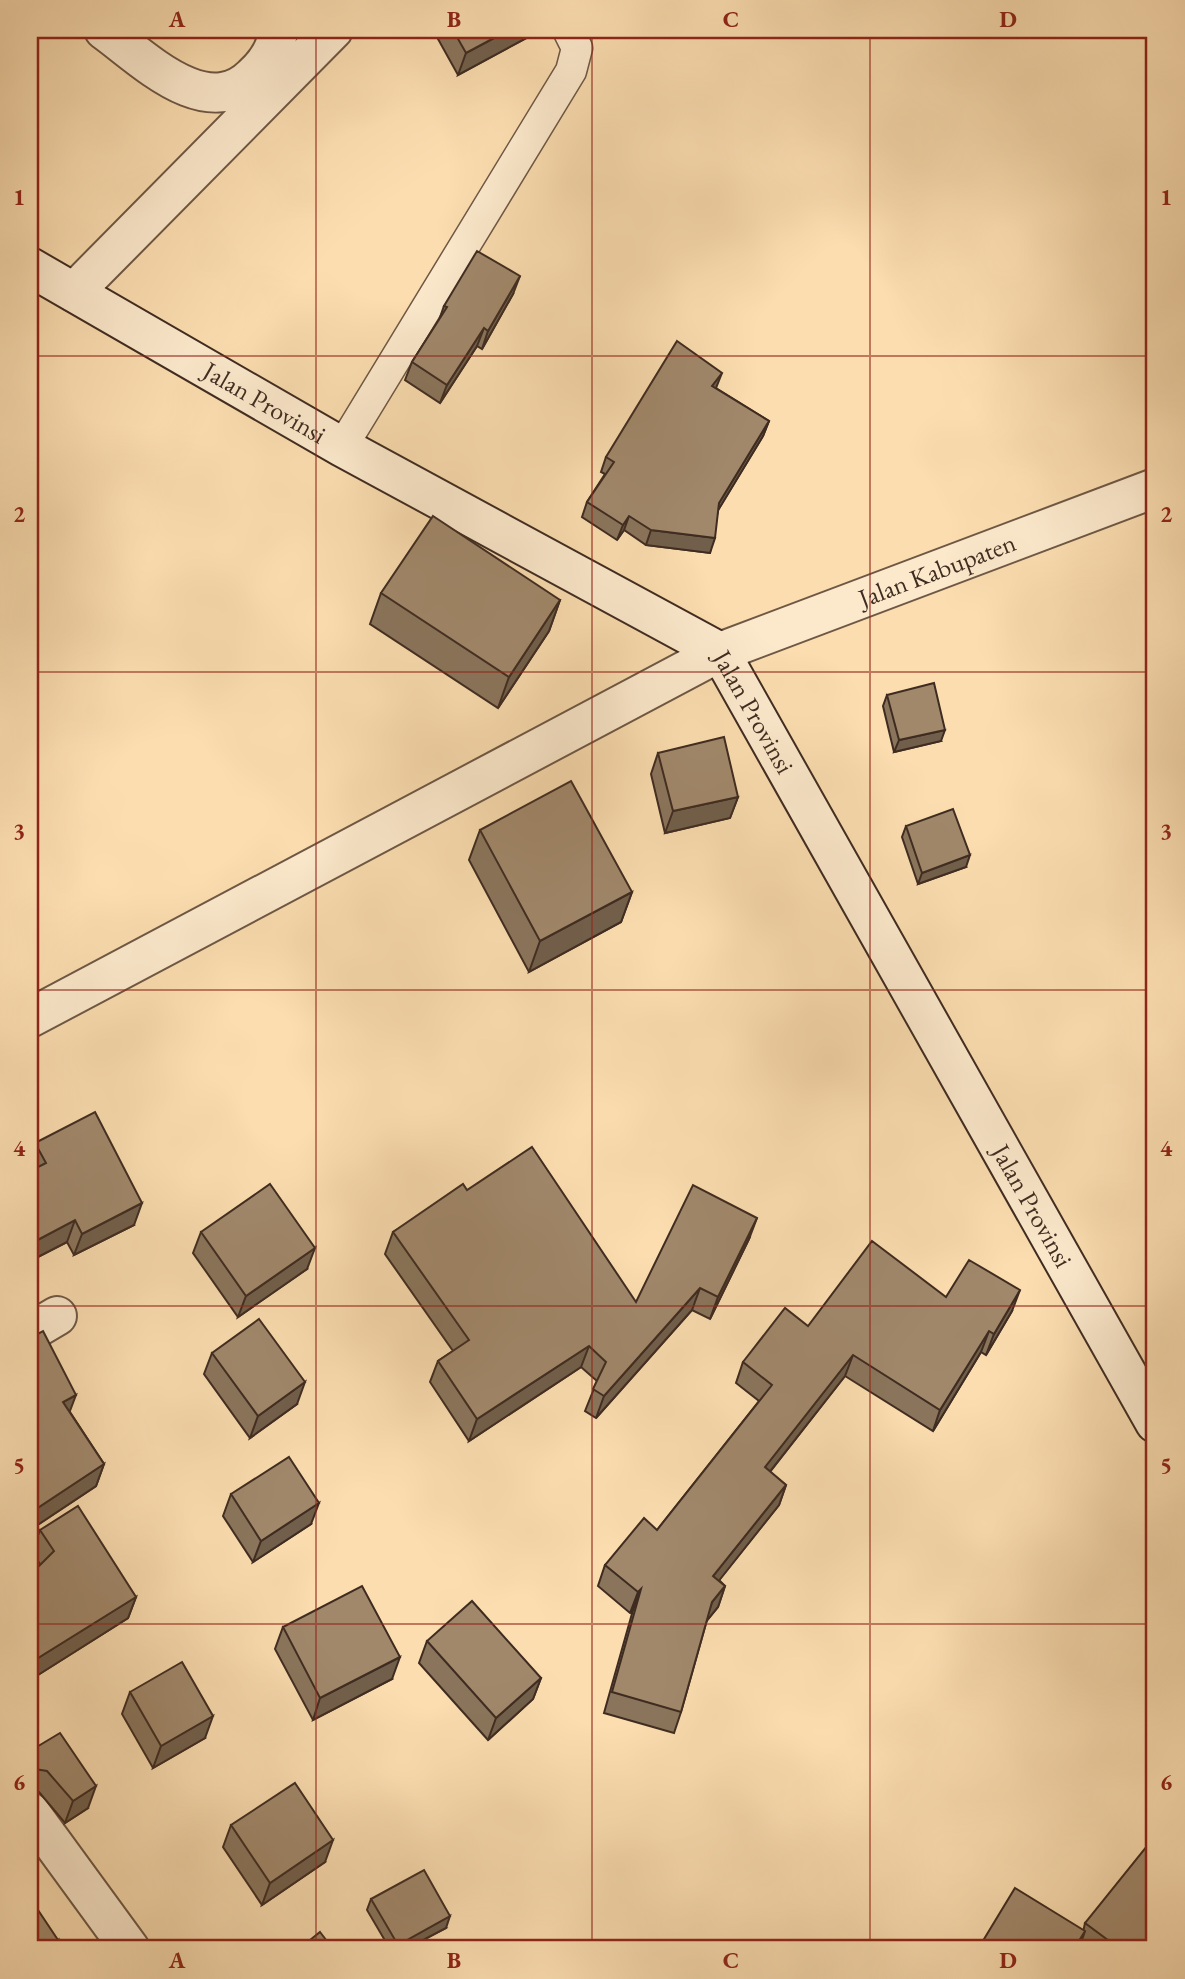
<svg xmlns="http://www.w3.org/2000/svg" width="1185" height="1979" font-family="'EB Garamond',serif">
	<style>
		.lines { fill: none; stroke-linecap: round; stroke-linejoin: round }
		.service-casing { stroke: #6e5845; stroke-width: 33 }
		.minor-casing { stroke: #6e5845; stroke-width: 42 }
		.tertiary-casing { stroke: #6e5845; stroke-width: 42 }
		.secondary-casing { stroke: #3f2c21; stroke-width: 42 }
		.service { stroke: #fce9cc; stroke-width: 30 }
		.minor { stroke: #fce9cc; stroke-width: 38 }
		.tertiary { stroke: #fce9cc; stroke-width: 38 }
		.secondary { stroke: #fce9cc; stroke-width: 38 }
		.wall { fill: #8a755c; stroke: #3f2c21; stroke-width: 2 }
		.shaded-wall { fill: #715f4b; stroke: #3f2c21; stroke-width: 2 }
		.building { fill: #a1886b; stroke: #3f2c21; stroke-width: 2 }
		.grid { fill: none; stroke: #8f2418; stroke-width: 2; stroke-opacity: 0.55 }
		.labels { text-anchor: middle; stroke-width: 5; stroke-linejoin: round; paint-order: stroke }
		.street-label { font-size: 26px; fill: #3f2c21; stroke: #fce9cc }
		.neatline { fill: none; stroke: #8f2418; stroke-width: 2.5 }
		.grid-label { font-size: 23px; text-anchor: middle; font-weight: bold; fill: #8f2418 }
	</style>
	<rect width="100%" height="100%" fill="#fbddb0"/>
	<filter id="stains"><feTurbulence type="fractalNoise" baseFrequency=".00286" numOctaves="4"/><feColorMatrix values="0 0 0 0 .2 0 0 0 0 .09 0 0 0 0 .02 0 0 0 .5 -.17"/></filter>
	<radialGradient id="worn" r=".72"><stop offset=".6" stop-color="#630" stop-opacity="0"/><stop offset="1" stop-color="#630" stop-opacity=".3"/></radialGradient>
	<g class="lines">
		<defs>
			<path id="service" d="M342 447 571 71 577 48 568 30"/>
			<g id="minor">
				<path d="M104 30C143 58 206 123 253 76 266 64 277 48 278 30"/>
				<path d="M74 292 333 30"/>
				<path d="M30 1332 57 1316"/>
				<path d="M30 1812 130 1949"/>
			</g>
			<g id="tertiary">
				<path id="s1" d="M30 1018 720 652 1155 488"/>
			</g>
			<g id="secondary">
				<path id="s2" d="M30 267 342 447 720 652 1155 1423"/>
			</g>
		</defs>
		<use href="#service" class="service-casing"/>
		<use href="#minor" class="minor-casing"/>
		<use href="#tertiary" class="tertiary-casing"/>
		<use href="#secondary" class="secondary-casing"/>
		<use href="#service" class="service"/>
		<use href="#minor" class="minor"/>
		<use href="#tertiary" class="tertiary"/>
		<use href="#secondary" class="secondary"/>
	</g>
	<g class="wall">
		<path d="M433 30H534L532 35 458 75Z"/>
		<path d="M513 294 482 349 477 346 440 403 405 380 412 362 439 320 444 306Z"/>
		<path d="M716 388 769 421 763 436 718 510 710 553 646 545 624 530 617 540 582 517 587 502 605 474 601 472 606 457Z"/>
		<path d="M381 593 560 600 549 631 498 708 370 624Z"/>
		<path d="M887 695 941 741 894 752 883 706Z"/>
		<path d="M658 753 738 797 730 818 665 833 651 774Z"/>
		<path d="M906 826 966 867 918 884 902 837Z"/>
		<path d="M480 830 632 892 621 922 529 972 469 860Z"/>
		<path d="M35 1143 134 1225 74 1255 67 1242 30 1261V1158Z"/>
		<path d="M467 1190 636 1302 749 1239 710 1319 692 1310 596 1418 585 1411 597 1381 581 1367 469 1441 430 1382 438 1361 453 1351 385 1254 393 1232Z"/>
		<path d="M201 1232 307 1269 238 1317 193 1253Z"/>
		<path d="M946 1297 1012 1311 986 1355 981 1352 933 1431 845 1376 770 1472 786 1485 779 1505 719 1580 725 1586 718 1607 707 1620 681 1712 674 1733 604 1713 633 1610 630 1613 598 1586 605 1565 657 1530 759 1401 736 1383 743 1362 808 1326Z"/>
		<path d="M30 1338 70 1412 104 1464 96 1486 30 1530Z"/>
		<path d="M212 1353 297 1404 250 1438 204 1374Z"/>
		<path d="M231 1494 311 1524 253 1562 223 1516Z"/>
		<path d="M40 1530 136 1597 128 1618 30 1680V1575L40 1564 32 1552Z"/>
		<path d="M283 1627 392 1679 313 1720 275 1649Z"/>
		<path d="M427 1641 541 1678 533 1699 488 1740 419 1663Z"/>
		<path d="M130 1692 205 1738 153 1768 122 1714Z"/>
		<path d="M30 1751 88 1808 65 1823 39 1792 30 1791Z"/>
		<path d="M231 1825 325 1862 262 1905 223 1847Z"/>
		<path d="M371 1899 446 1928 406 1949H390L367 1910Z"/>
		<path d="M1085 1923 1155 1949H1084L1080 1946Z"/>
	</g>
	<g class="shaded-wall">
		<path d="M509 30H534L532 35 458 75 466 53Z"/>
		<path d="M520 276 513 294 482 349 488 331Z"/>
		<path d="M484 328 477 346 440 403 447 385Z"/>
		<path d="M722 373 716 388 707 401 712 386Z"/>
		<path d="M769 421 763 436 714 517 719 503Z"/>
		<path d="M629 516 624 530 617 540 623 525Z"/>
		<path d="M651 530 715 538 710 553 646 545Z"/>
		<path d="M560 600 549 631 498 708 509 677Z"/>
		<path d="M945 730 941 741 894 752 899 740Z"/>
		<path d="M738 797 730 818 665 833 673 811Z"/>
		<path d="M970 855 966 867 918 884 922 873Z"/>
		<path d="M632 892 621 922 529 972 540 941Z"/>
		<path d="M142 1203 134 1225 74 1255 82 1234Z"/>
		<path d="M757 1218 749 1239 710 1319 718 1297Z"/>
		<path d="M75 1220 67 1242 30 1261V1244Z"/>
		<path d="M315 1248 307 1269 238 1317 246 1296Z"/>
		<path d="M700 1288 692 1310 596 1418 604 1396Z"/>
		<path d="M1020 1290 1012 1311 986 1355 994 1334Z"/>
		<path d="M989 1331 981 1352 933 1431 940 1410Z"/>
		<path d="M589 1346 581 1367 469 1441 477 1419Z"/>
		<path d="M853 1355 845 1376 757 1488 765 1467Z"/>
		<path d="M305 1382 297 1404 250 1438 258 1416Z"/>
		<path d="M76 1395 68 1416 63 1402Z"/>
		<path d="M104 1464 96 1486 30 1530 36 1509Z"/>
		<path d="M786 1485 779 1505 706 1597 713 1576Z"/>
		<path d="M319 1503 311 1524 253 1562 261 1541Z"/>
		<path d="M725 1586 718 1607 705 1623 712 1602Z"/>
		<path d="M641 1589 633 1610 630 1613 638 1592Z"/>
		<path d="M136 1597 128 1618 30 1680V1663Z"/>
		<path d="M400 1657 392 1679 313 1720 320 1698Z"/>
		<path d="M541 1678 533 1699 488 1740 496 1718Z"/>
		<path d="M213 1716 205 1738 153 1768 161 1746Z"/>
		<path d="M35 1769 30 1783V1772Z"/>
		<path d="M96 1786 88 1808 65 1823 73 1801Z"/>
		<path d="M333 1840 325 1862 262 1905 270 1883Z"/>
		<path d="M450 1916 446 1928 406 1949H396L398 1945Z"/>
		<path d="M1085 1931 1079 1949H1074Z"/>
		<path d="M58 1940 55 1949H45Z"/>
	</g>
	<g class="building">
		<path d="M453 30H509L466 53Z"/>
		<path d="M477 251 520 276 488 331 484 328 447 385 412 362 447 307 444 306Z"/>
		<path d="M677 341 722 373 712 386 769 421 719 503 715 538 651 530 629 516 623 525 587 502 614 462 606 457Z"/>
		<path d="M433 516 560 600 509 677 381 593Z"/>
		<path d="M934 683 945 730 899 740 887 695Z"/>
		<path d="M724 737 738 797 673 811 658 753Z"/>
		<path d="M571 781 632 892 540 941 480 830Z"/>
		<path d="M953 809 970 855 922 873 906 826Z"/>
		<path d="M95 1112 142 1203 82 1234 75 1220 30 1244V1171L46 1163 35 1143Z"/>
		<path d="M532 1147 636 1302 693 1185 757 1218 718 1297 700 1288 604 1396 593 1389 606 1362 589 1346 477 1419 438 1361 469 1340 393 1232 463 1184 467 1190Z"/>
		<path d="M270 1184 315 1248 246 1296 201 1232Z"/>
		<path d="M872 1241 946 1297 969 1260 1020 1290 994 1334 989 1331 940 1410 853 1355 765 1467 786 1485 713 1576 725 1586 712 1602 681 1712 612 1692 641 1589 638 1592 605 1565 644 1518 657 1530 772 1385 743 1362 785 1308 808 1326Z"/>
		<path d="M259 1319 305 1382 258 1416 212 1353Z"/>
		<path d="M43 1331 76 1395 63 1402 104 1464 36 1509 30 1499V1338Z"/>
		<path d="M289 1457 319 1503 261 1541 231 1494Z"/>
		<path d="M78 1506 136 1597 30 1663V1575L54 1551 40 1530Z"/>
		<path d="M362 1586 400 1657 320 1698 283 1627Z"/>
		<path d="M472 1601 541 1678 496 1718 427 1641Z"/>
		<path d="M182 1662 213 1716 161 1746 130 1692Z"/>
		<path d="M60 1733 96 1786 73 1801 47 1771 35 1769 30 1772V1751Z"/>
		<path d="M295 1783 333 1840 270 1883 231 1825Z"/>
		<path d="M1155 1836V1949H1120L1085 1923Z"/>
		<path d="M424 1870 450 1916 398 1945 371 1899Z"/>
		<path d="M1015 1888 1085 1931 1074 1949H978Z"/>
		<path d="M30 1898 58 1940 45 1949H30Z"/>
		<path d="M320 1932 333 1949H299Z"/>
	</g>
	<path class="grid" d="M316 30V1949M592 30V1949M870 30V1949M30 356H1155M30 672H1155M30 990H1155M30 1306H1155M30 1624H1155"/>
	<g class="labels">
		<g class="street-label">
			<text dy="9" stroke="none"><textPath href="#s2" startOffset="271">Jalan Provinsi</textPath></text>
			<text dy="9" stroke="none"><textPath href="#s1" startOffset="1013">Jalan Kabupaten</textPath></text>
			<text dy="9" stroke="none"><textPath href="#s2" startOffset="859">Jalan Provinsi</textPath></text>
			<text dy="9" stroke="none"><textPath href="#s2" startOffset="1426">Jalan Provinsi</textPath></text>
		</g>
	</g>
	<rect width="1185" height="1979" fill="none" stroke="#fbddb0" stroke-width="77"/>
	<rect x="38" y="38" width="1108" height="1902" class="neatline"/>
	<g class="grid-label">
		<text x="177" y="27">A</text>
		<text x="454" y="27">B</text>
		<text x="731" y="27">C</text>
		<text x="1008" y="27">D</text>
		<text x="19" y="205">1</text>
		<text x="1166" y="205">1</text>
		<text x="19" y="522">2</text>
		<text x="1166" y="522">2</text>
		<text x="19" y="839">3</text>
		<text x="1166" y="839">3</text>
		<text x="19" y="1156">4</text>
		<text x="1166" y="1156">4</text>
		<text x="19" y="1473">5</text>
		<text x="1166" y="1473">5</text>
		<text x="19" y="1790">6</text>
		<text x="1166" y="1790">6</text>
		<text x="177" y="1968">A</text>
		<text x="454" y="1968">B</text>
		<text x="731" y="1968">C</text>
		<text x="1008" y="1968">D</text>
	</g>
	<rect width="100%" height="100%" filter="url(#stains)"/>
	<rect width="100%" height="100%" fill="url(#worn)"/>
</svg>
